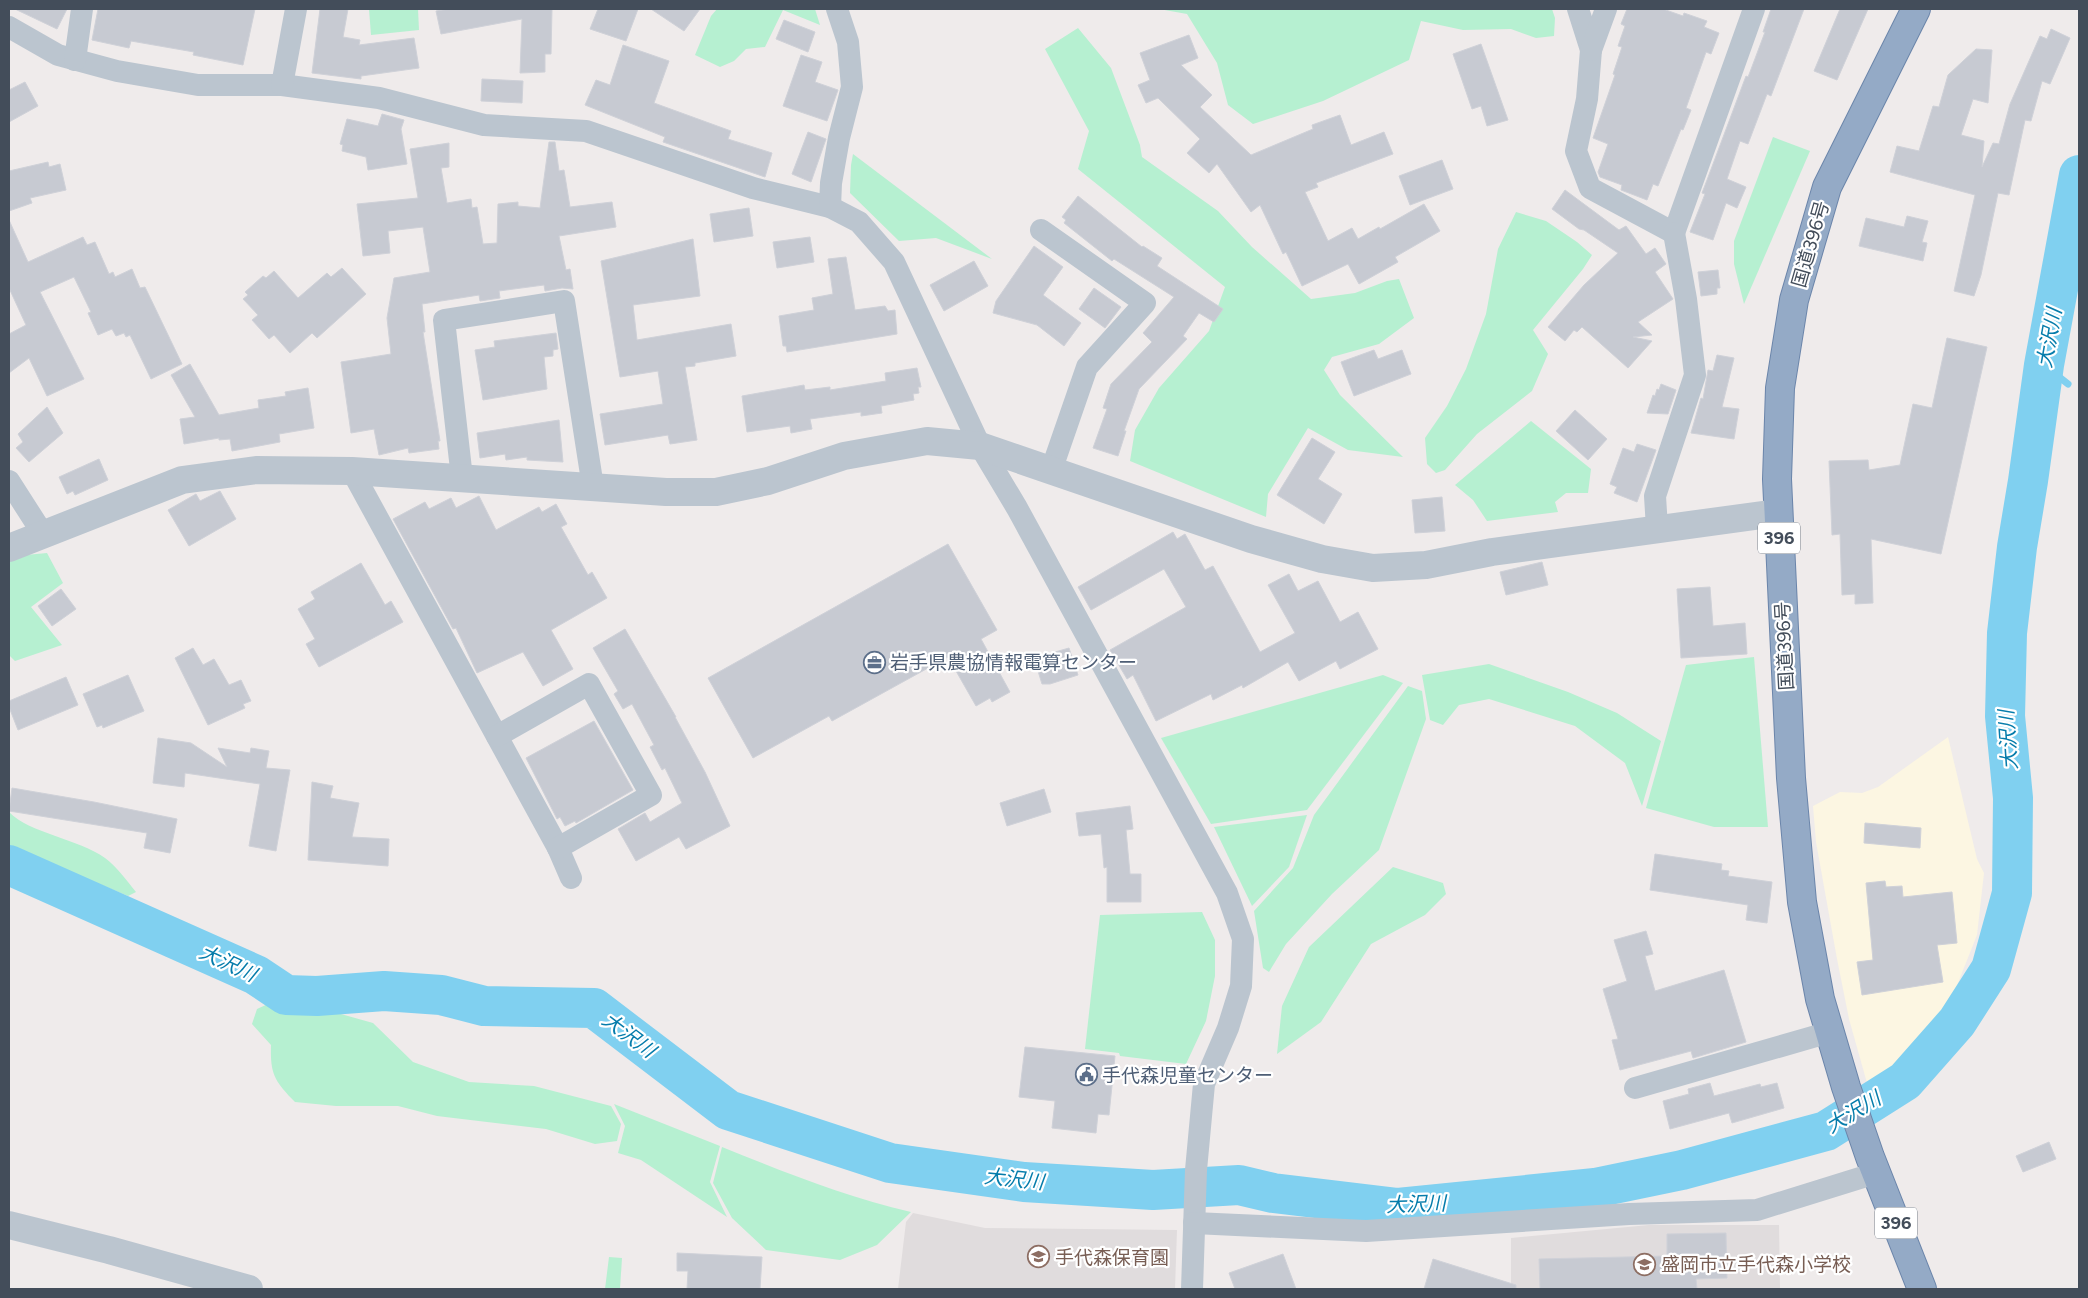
<svg xmlns="http://www.w3.org/2000/svg" width="2088" height="1298" font-family="Figtree,'Noto Sans JP',sans-serif">
	<style>
		.commercial { fill: #fcf6e2 }
		.education { fill: #e0dcdd }
		.green { fill: #b6f0d1 }
		.lines { fill: none; stroke-linecap: round; stroke-linejoin: round }
		.stream { stroke: #80d0f0; stroke-width: 7 }
		.river { stroke: #80d0f0; stroke-width: 40 }
		.building { fill: #c7cad2; stroke: #cfd1d8 }
		.trunk-casing { stroke: #6b85aa; stroke-width: 30 }
		.minor { stroke: #bbc5cf; stroke-width: 22 }
		.tertiary { stroke: #bbc5cf; stroke-width: 28 }
		.trunk { stroke: #94aac6; stroke-width: 28 }
		.labels { text-anchor: middle; stroke-width: 4.5; stroke-linejoin: round; paint-order: stroke }
		.shield { fill: #fff; stroke: #7b828c; stroke-width: 1 }
		.shield-label { font-size: 18px; font-weight: bold; fill: #434d5a }
		.street-label { font-size: 19px; fill: #434d5a; stroke: #fff }
		.service-label { font-size: 19px; fill: #4e5e75; stroke: #fff; text-anchor: start }
		.education-label { font-size: 19px; fill: #785e54; stroke: #fff; text-anchor: start }
		.water-label { font-size: 20px; font-style: italic; fill: #057cab; stroke: #fff }
	</style>
	<rect width="100%" height="100%" fill="#efebeb"/>
	<path class="commercial" d="M1948 737 1977 859 1984 873 1977 935 1952 998 1909 1056 1867 1083 1849 1019 1837 959 1816 842 1813 806 1840 792 1862 793 1878 787Z"/>
	<g class="education">
		<path d="M913 1213 985 1228 1177 1230 1175 1289H898L906 1222Z"/>
		<path d="M1649 1225H1779L1780 1289H1511V1238Z"/>
	</g>
	<g class="green">
		<path d="M369 9H418L419 30 371 35Z"/>
		<path d="M717 9H815L820 25 783 10 765 47 746 49 734 61 720 67 695 55 711 16Z"/>
		<path d="M1159 9H1552L1555 18 1554 36 1536 38 1511 29 1463 30 1421 21 1409 60 1323 101 1253 124 1228 105 1217 63 1187 14Z"/>
		<path d="M1078 28 1111 68 1140 145 1142 157 1218 211 1252 247 1311 299 1355 293 1387 281 1399 279 1414 318 1379 344 1332 357 1324 370 1340 395 1403 457 1348 450 1308 428 1268 494 1266 517 1130 461 1135 430 1159 388 1209 331 1225 287 1078 169 1089 131 1045 49Z"/>
		<path d="M1773 137 1810 151 1744 304 1734 264V241Z"/>
		<path d="M853 154 992 259 936 238 899 241 850 193 851 165Z"/>
		<path d="M1516 212 1546 221 1577 242 1592 255 1583 269 1533 330 1548 354 1532 391 1477 434 1445 470 1436 473 1427 464 1425 438 1447 406 1466 369 1486 314 1498 249Z"/>
		<path d="M1531 421 1591 469 1588 493H1566L1555 502 1558 512 1487 521 1473 500 1455 485Z"/>
		<path d="M47 553 63 583 31 607 62 645 15 661 9 655V559L15 556Z"/>
		<path d="M1754 657 1768 827H1714L1646 808 1686 665Z"/>
		<path d="M1489 664 1568 692 1617 713 1661 741 1642 806 1625 763 1575 726 1489 699 1459 705 1443 725 1430 720 1422 675Z"/>
		<path d="M1383 675 1403 683 1307 810 1211 824 1161 738Z"/>
		<path d="M1408 686 1422 691 1426 719 1379 850 1332 894 1286 944 1269 972 1263 968 1254 911 1293 868 1314 815Z"/>
		<path d="M9 812C29 833 79 839 105 858 117 867 127 881 136 892L128 896 9 846Z"/>
		<path d="M1307 815 1289 867 1252 906 1214 827Z"/>
		<path d="M1393 867 1443 883 1446 894 1425 915 1371 944 1321 1022 1277 1054 1282 1006 1309 947Z"/>
		<path d="M1202 912 1215 940V976L1206 1021 1186 1064 1120 1056 1119 1053 1085 1049 1100 915Z"/>
		<path d="M270 1003 323 1009 373 1023 413 1062 469 1082 534 1086 611 1106 621 1124 617 1141 595 1144 546 1129 437 1116 398 1106H336L295 1102C275 1081 270 1075 271 1045L252 1024 257 1009Z"/>
		<path d="M614 1104 720 1146 710 1182 727 1217 641 1160 618 1153 625 1126Z"/>
		<path d="M722 1147C784 1172 845 1197 911 1212L877 1245 840 1260 766 1250 732 1218 713 1183Z"/>
		<path d="M609 1257 622 1258 620 1289H605Z"/>
	</g>
	<g class="lines">
		<path class="stream" d="M2044 365 2068 384"/>
		<path class="river" d="M9 865 256 975 286 995 317 996 384 991 441 995 484 1006 594 1008 728 1110 890 1163 1024 1182 1153 1190 1239 1185 1273 1193 1398 1208 1595 1188 1682 1170 1826 1131 1905 1081 1957 1022 1991 969 2012 893 2013 798 2005 716 2007 633 2017 547 2028 481 2044 365 2079 175"/>
	</g>
	<g class="building">
		<path d="M15 9H67L57 29Z"/>
		<path d="M98 9H255L243 65 193 55 194 52 131 41 129 48 92 40Z"/>
		<path d="M320 9H348L343 37 360 40 359 45 414 38 419 68 361 76V79L312 73Z"/>
		<path d="M449 9H552L551 54H545V72L520 73 522 19 441 34 436 11Z"/>
		<path d="M598 9H638L626 41 590 29Z"/>
		<path d="M651 9H700L684 31Z"/>
		<path d="M1627 9H1663L1683 16 1684 13 1707 21 1704 27 1719 33 1711 54 1706 52 1686 108 1691 110 1683 130 1681 129 1658 186 1653 184 1647 200 1621 190 1622 185 1600 177 1598 172 1608 144 1593 138 1615 75 1613 74 1622 47 1618 46 1625 26 1621 24Z"/>
		<path d="M1771 9H1804L1771 96 1767 94 1748 144 1740 141 1727 179 1746 187 1737 208 1726 203 1713 240 1690 232 1705 194 1702 193 1707 180 1746 76 1748 77 1750 72 1765 32H1763Z"/>
		<path d="M1840 9H1868L1837 80 1814 71Z"/>
		<path d="M784 20 815 32 808 52 776 39Z"/>
		<path d="M2051 29 2070 38 2050 84 2042 81 2031 121 2025 120 2009 195 1998 193 1981 275 1974 296 1954 291 1975 195 1890 172 1897 146 1919 151 1933 106 1939 107 1948 75 1976 49 1992 50 1988 103 1973 99 1961 135 1984 141 1982 167 1993 143 1999 144 2010 104 2040 36 2047 39Z"/>
		<path d="M1189 35 1198 58 1181 65 1212 95 1200 107 1251 155 1313 129 1312 125 1340 115 1351 145 1384 132 1393 154 1316 183 1318 187 1305 192 1328 241 1352 228 1358 239 1379 227 1380 229 1424 204 1440 231 1395 257 1398 262 1359 284 1348 264 1302 286 1286 252 1283 254 1260 205 1251 212 1217 164 1209 173 1187 153 1200 139 1158 98 1146 103 1138 85 1150 80 1140 53Z"/>
		<path d="M1481 44 1508 120 1487 126 1481 106 1472 109 1453 54Z"/>
		<path d="M623 45 669 61 654 103 731 131 728 139 772 153 765 177 663 142 665 137 585 105 596 80 610 85Z"/>
		<path d="M801 55 822 62 815 82 838 90 827 121 783 106Z"/>
		<path d="M482 79 523 81 522 103 481 101Z"/>
		<path d="M25 82 38 106 9 122V90Z"/>
		<path d="M382 114 404 120 401 129 407 164 368 170 366 157 342 151 343 145 340 144 347 119 378 126Z"/>
		<path d="M808 132 826 139 811 182 792 174Z"/>
		<path d="M549 142H555L559 171 564 170 570 207 612 202 616 227 559 236 566 270 570 269 573 289 562 288 545 291 544 285 499 291 500 298 480 301 479 295 422 304 425 332H423L440 441H438L439 449 409 453 408 448 379 455 374 429 351 433 341 362 391 354 387 318 394 278 430 272 423 227 388 231 390 253 363 256 357 204 418 198 410 149 449 143V167L441 168 447 203 471 199 472 208 477 207 483 244 497 243 498 204 518 202V206L540 208Z"/>
		<path d="M1442 160 1453 189 1410 205 1399 176Z"/>
		<path d="M48 162 49 167 60 164 66 190 30 198 32 203 9 211V171Z"/>
		<path d="M1565 190 1619 230 1626 226 1646 254 1655 248 1666 264 1655 272 1673 299 1638 322 1652 335 1633 337 1652 341 1628 368 1582 327 1577 332 1574 330 1565 341 1548 327 1584 285 1618 253 1584 230 1579 229 1552 209Z"/>
		<path d="M1078 196 1142 247 1143 246 1162 258 1157 266 1223 309 1214 322 1199 313 1183 336 1187 339 1139 389 1124 431H1126L1118 456 1093 448 1107 409 1103 408 1111 384 1152 342 1143 333 1174 297 1114 259 1112 261 1064 223 1066 220 1062 217Z"/>
		<path d="M749 208 753 236 714 242 710 214Z"/>
		<path d="M1907 216 1928 221 1922 242 1927 243 1923 261 1859 246 1866 218 1904 227Z"/>
		<path d="M9 220 28 262 83 237 87 245 95 242 109 274 113 272 115 277 132 269 140 288 145 287 182 364 151 379 130 335 126 337 124 333 116 336 112 329 98 335 88 313 91 312 74 277 40 292 84 379 47 396 29 358 9 373V334L26 325 9 288Z"/>
		<path d="M810 237 814 262 777 268 773 242Z"/>
		<path d="M693 239 700 296 633 305 637 340 731 324 736 356 695 363V366L685 367 697 440 670 444 668 435 605 445 600 414 663 404 658 371 620 377 601 261Z"/>
		<path d="M1034 246 1063 267 1043 295 1081 323 1064 346 1037 325 993 313 996 301Z"/>
		<path d="M846 257 855 310 885 306 888 311 895 310 897 334 787 352 786 346H783L779 316 814 310 812 298 833 294 828 259Z"/>
		<path d="M974 261 988 286 944 311 930 285Z"/>
		<path d="M342 268 366 294 317 338 312 333 290 353 274 335 269 339 252 320 258 315 243 299 248 295 245 292 263 276 266 278 274 271 298 298 327 273 331 277Z"/>
		<path d="M1718 270 1720 288H1717V294L1701 296 1698 272Z"/>
		<path d="M1094 288 1121 307 1105 328 1079 309Z"/>
		<path d="M556 333 558 349 553 350V356L544 357 547 389 483 400 475 350 495 347 494 341Z"/>
		<path d="M1947 338 1987 347 1941 554 1871 539 1873 603 1855 604V594L1842 595 1840 534 1832 535 1829 461 1868 460 1869 470 1900 465 1913 404 1932 408Z"/>
		<path d="M1374 350 1378 359 1402 350 1411 374 1354 396 1341 362Z"/>
		<path d="M1717 355 1734 358 1722 407 1739 409 1734 439 1691 433 1701 398 1703 399 1708 370 1713 371Z"/>
		<path d="M190 364 219 415 259 408 258 400 286 396 285 392 308 388 314 428 279 434 280 442 232 451 230 439 219 440V438L184 444 180 419 195 417 171 375Z"/>
		<path d="M917 368 921 387H918L919 393 913 394 914 400 881 406 882 413 861 416V412L810 419 812 429 791 433 790 426 747 432 742 396 804 385 805 390 830 387V390L886 381 885 373Z"/>
		<path d="M1661 384 1676 390 1668 414 1647 413 1653 395 1655 396 1657 389 1659 390Z"/>
		<path d="M47 407 63 433 29 462 16 448 23 442 18 434Z"/>
		<path d="M1575 410 1607 439 1588 460 1556 431Z"/>
		<path d="M559 420 563 462 527 460V457L506 460 505 454 480 458 477 433Z"/>
		<path d="M1312 438 1335 452 1318 479 1342 494 1324 524 1277 495Z"/>
		<path d="M1637 444 1656 450 1637 502 1614 493 1617 487 1610 484 1623 448 1634 452Z"/>
		<path d="M99 459 108 480 75 495 73 491 67 494 59 477Z"/>
		<path d="M220 491 236 519 189 546 168 510 196 494 200 501Z"/>
		<path d="M479 496 496 530 539 507 542 512 556 504 567 524 561 527 588 575 592 572 607 598 551 630 573 669 543 686 523 652 477 673 456 628 453 629 393 519 425 502 429 509 451 498 456 508Z"/>
		<path d="M1442 497 1445 531 1415 533 1412 500Z"/>
		<path d="M1173 532 1177 539 1185 534 1205 570 1213 566 1260 652 1295 633 1268 585 1289 574 1298 591 1318 581 1340 622 1358 612 1378 649 1340 669 1336 661 1299 681 1288 662 1243 688 1242 685 1213 700 1211 694 1156 721 1133 675 1127 679 1110 650 1186 607 1164 569 1091 610 1078 587Z"/>
		<path d="M948 544 997 630 981 639 1010 692 992 702 990 698 976 706 948 657 832 721 829 716 753 758 708 678Z"/>
		<path d="M1542 562 1548 585 1506 595 1500 572Z"/>
		<path d="M361 563 385 605 391 601 403 622 319 667 306 644 315 639 298 609 315 599 311 592Z"/>
		<path d="M1710 587 1713 626 1745 623 1747 654 1681 658 1677 589Z"/>
		<path d="M61 589 76 609 52 626 38 606Z"/>
		<path d="M625 629 676 717H675L705 772 730 826 686 849 679 837 636 861 618 829 645 813 650 822 682 803 665 768 662 770 650 747 654 745 632 704 623 709 614 694 618 691 593 648Z"/>
		<path d="M193 648 203 665 214 659 229 685 241 680 251 701 243 704 245 708 208 725 175 658Z"/>
		<path d="M1069 648 1078 675 1050 684H1042L1034 658Z"/>
		<path d="M128 675 144 711 103 728 102 725 97 727 83 694Z"/>
		<path d="M66 677 78 705 18 730 9 707V701Z"/>
		<path d="M594 721 633 790 576 823 575 821 565 826 560 817 557 819 526 758Z"/>
		<path d="M158 738 191 743 227 767 218 748 250 753 251 748 269 751 266 768 290 770 276 851 249 846 260 784 185 773 184 787 153 783Z"/>
		<path d="M312 782 333 786 330 798 359 803 352 837 389 839 388 866 308 860Z"/>
		<path d="M12 788 94 802 177 819 170 853 144 848 147 833 9 811Z"/>
		<path d="M1044 789 1051 812 1007 826 1000 803Z"/>
		<path d="M1130 806 1133 829 1126 830 1130 874H1141V902H1107V867L1104 868 1101 834 1079 836 1076 813Z"/>
		<path d="M1865 823 1921 828 1920 848 1864 843Z"/>
		<path d="M1655 854 1722 864 1721 870 1729 871 1728 876 1772 882 1767 923 1746 920 1748 905 1650 890Z"/>
		<path d="M1885 881 1886 887 1902 886 1903 897 1952 892 1957 943 1937 945 1943 982 1862 995 1857 962 1873 960 1866 883Z"/>
		<path d="M1646 931 1653 954 1645 956 1655 991 1724 970 1746 1042 1693 1058 1691 1051 1620 1070 1612 1040 1618 1039 1603 989 1627 981 1614 940Z"/>
		<path d="M1025 1047 1115 1056 1109 1115 1098 1114 1096 1133 1052 1128 1055 1101 1019 1097Z"/>
		<path d="M1710 1083 1714 1096 1760 1084 1761 1087 1777 1083 1784 1108 1732 1123 1729 1113 1670 1129 1663 1101 1689 1094 1688 1089Z"/>
		<path d="M2049 1142 2056 1159 2023 1172 2016 1156Z"/>
		<path d="M1726 1233 1727 1278 1696 1279 1697 1289H1540L1539 1259 1667 1256V1234Z"/>
		<path d="M677 1253 762 1257 760 1289H687L688 1271H677Z"/>
		<path d="M1283 1254 1296 1289H1235L1229 1273Z"/>
		<path d="M1433 1259 1516 1285V1289H1424Z"/>
	</g>
	<g class="lines">
		<defs>
			<path id="trunk" d="M1916 9 1827 187 1794 300 1780 388 1777 479 1791 778 1802 902 1820 999 1846 1087 1870 1157 1922 1289"/>
		</defs>
		<use href="#trunk" class="trunk-casing"/>
		<g class="minor">
			<path d="M1578 9 1591 50 1587 99 1576 151 1590 188 1674 233 1754 9"/>
			<path d="M9 27 58 55 117 71 198 85H282L379 98 484 125 586 131 753 188 830 207 859 222 894 262 980 446 1017 508 1227 893 1243 939 1241 986 1228 1028 1204 1084 1196 1170 1192 1289"/>
			<path d="M1591 50 1606 9"/>
			<path d="M75 60 82 9"/>
			<path d="M282 85 296 9"/>
			<path d="M830 207 831 183 839 138 852 87 848 42 837 9"/>
			<path d="M1041 230 1145 303 1087 367 1051 471"/>
			<path d="M352 471 558 848 571 878"/>
			<path d="M462 478 444 320 564 301 593 487"/>
			<path d="M9 481 43 534"/>
			<path d="M1657 528 1655 496 1695 375 1686 299 1674 233"/>
			<path d="M497 736 589 684 651 795 558 848"/>
			<path d="M1635 1088 1830 1032"/>
			<path d="M1194 1223 1366 1231 1629 1214 1757 1210 1876 1173"/>
		</g>
		<g class="tertiary">
			<path d="M9 548 182 480 256 470 352 471 666 492H716L768 481 844 456 927 441 980 446 1251 539 1322 559 1373 568 1426 565 1492 552 1777 513"/>
			<path d="M9 1225 109 1250 249 1289"/>
		</g>
		<use href="#trunk" class="trunk"/>
	</g>
	<defs>
		<symbol id="office-ring" viewBox="-11 -11 22 22"><circle r="9.5" fill="#fff" stroke="#5c6f8a" stroke-width="1.5"/><path d="M-6-3h4V-5.5h4V-3h4V5H-6ZM-1-4.5V-3h2v-1.5ZM-6 0V1H6V0Z" fill="#5c6f8a"/></symbol>
		<symbol id="civic-ring" viewBox="-11 -11 22 22"><circle r="9.5" fill="#fff" stroke="#5c6f8a" stroke-width="1.5"/><path d="M-.6-6.5H3V-4.5H.6V-3L4-1V1h2V6H-6V1h2V-1L-.6-3ZM-1.2 2.5V6h2.4V2.5Z" fill="#5c6f8a"/></symbol>
		<symbol id="school-ring" viewBox="-11 -11 22 22"><circle r="9.5" fill="#fff" stroke="#8d6e63" stroke-width="1.5"/><path d="M0-5L7-2L0 1L-7-2ZM-4 1L0 2.5L4 1V4Q0 6-4 4Z" fill="#8d6e63"/></symbol>
	</defs>
	<g fill-rule="evenodd">
		<use href="#office-ring" x="862" y="650" width="25" height="25"/>
		<use href="#civic-ring" x="1074" y="1062" width="25" height="25"/>
		<use href="#school-ring" x="1026" y="1244" width="25" height="25"/>
		<use href="#school-ring" x="1632" y="1252" width="25" height="25"/>
	</g>
	<g class="labels">
		<g class="shield">
			<rect x="1758" y="522.5" width="42" height="31" rx="4"/>
			<rect x="1875" y="1207.5" width="42" height="31" rx="4"/>
		</g>
		<g class="shield-label">
			<text x="1779" y="544">396</text>
			<text x="1896" y="1229">396</text>
		</g>
		<g class="street-label">
			<text transform="translate(1810 244) rotate(-74)" y="7">国道396号</text>
			<text transform="translate(1784 646) rotate(-93)" y="7">国道396号</text>
		</g>
		<g class="service-label">
			<text x="890" y="669">岩手県農協情報電算センター</text>
			<text x="1102" y="1082">手代森児童センター</text>
		</g>
		<g class="education-label">
			<text x="1055" y="1264">手代森保育園</text>
			<text x="1661" y="1271">盛岡市立手代森小学校</text>
		</g>
		<g class="water-label">
			<text transform="translate(2049 338) rotate(-80)" y="7">大沢川</text>
			<text transform="translate(2008 740) rotate(-94)" y="7">大沢川</text>
			<text transform="translate(228 963) rotate(25)" y="7">大沢川</text>
			<text transform="translate(629 1035) rotate(37)" y="7">大沢川</text>
			<text transform="translate(1853 1112) rotate(-31)" y="7">大沢川</text>
			<text transform="translate(1014 1179) rotate(6)" y="7">大沢川</text>
			<text transform="translate(1416 1204) rotate(-2)" y="7">大沢川</text>
		</g>
	</g>
	<rect width="2088" height="1298" fill="none" stroke="#434d5a" stroke-width="20"/>
</svg>
